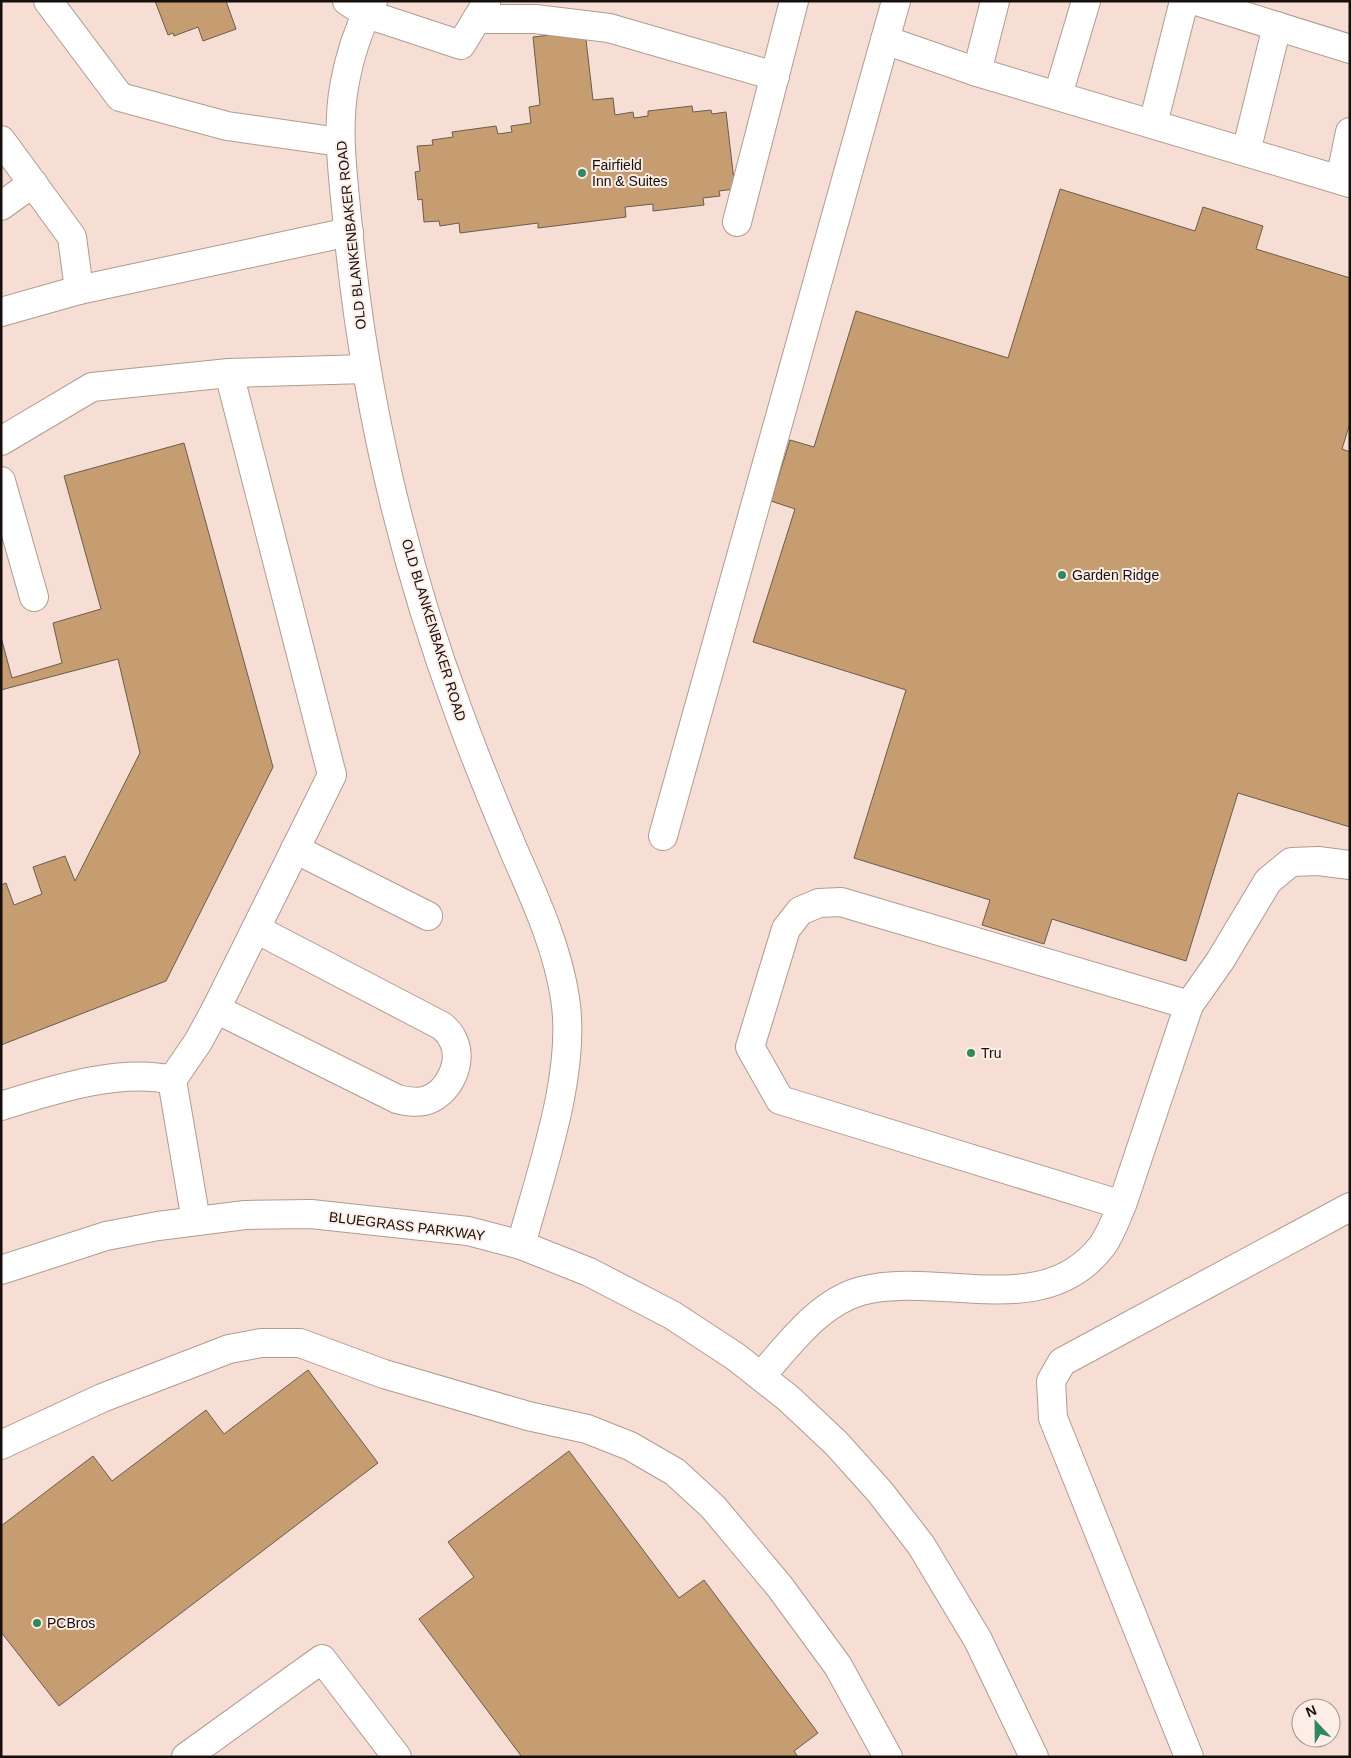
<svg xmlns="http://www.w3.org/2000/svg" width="1351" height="1758" font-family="Helvetica,sans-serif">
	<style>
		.building { fill: #c59d70; stroke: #6a5c4d }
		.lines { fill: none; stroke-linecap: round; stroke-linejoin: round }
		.minor-casing { stroke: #b19b91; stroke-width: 30 }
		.minor { stroke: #fff; stroke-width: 28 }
		.poi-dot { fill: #2f885e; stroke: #fceee7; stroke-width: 2 }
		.labels { text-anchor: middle; stroke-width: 4; stroke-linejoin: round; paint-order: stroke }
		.poi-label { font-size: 14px; fill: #160f0b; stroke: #fceee7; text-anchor: start }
		.street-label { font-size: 14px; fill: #160f0b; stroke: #fceee7 }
	</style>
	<rect width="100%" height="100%" fill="#f6ded4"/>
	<g class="building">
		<path d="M155 1H226L236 29 203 41 198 27 174 36 173 33 168 35Z"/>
		<path d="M585 31 593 100 613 98 615 115 633 112 634 118 648 116V111L692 106 693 112 711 110 712 114 726 112 735 189 719 191 720 196 703 198 704 205 653 211V204L625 207 626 217 538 228V223L460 233 459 223 440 226 439 221 424 222 422 199 418 200 415 172 420 171 417 146 433 145 432 140 453 137 452 132 496 126 498 134 512 132 511 126 531 123 529 107 540 105 533 37Z"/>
		<path d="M1060 189 1195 231 1203 207 1263 226 1256 249 1350 278V423L1342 449 1350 452V827L1238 793 1186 961 1052 919 1044 944 982 925 990 900 854 858 906 690 753 642 795 509 771 501 790 440 814 447 856 311 1008 358Z"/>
		<path d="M184 443 273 767 166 981 1 1045V885L6 883 14 905 42 894 33 867 65 856 75 881 140 753 118 659 1 690V637L12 678 62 663 53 623 101 609 64 476Z"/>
		<path d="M308 1370 378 1463 59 1706 1 1632V1526L93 1456 112 1481 206 1410 224 1434Z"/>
		<path d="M569 1451 679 1598 704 1580 818 1733 794 1751 798 1757H522L419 1619 474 1577 448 1542Z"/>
	</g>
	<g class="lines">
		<defs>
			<g id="minor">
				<path d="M48 1 120 97 227 126 340 142"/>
				<path d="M347 1 367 14 461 45 486 4"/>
				<path d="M373 1C359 27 349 58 344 87 336 134 344 182 348 229 364 394 401 557 459 713 476 760 495 806 514 851 535 899 557 946 565 998 577 1073 541 1171 521 1245"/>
				<path d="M1196 1 1350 49"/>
				<path d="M477 19H535L609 28 775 76"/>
				<path d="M885 40 896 1"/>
				<path d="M977 72 995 1"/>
				<path d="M1058 95 1086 1"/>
				<path d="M1153 124 1184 1"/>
				<path d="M1 140 72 237 79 290"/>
				<path d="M1246 152 1277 26"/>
				<path d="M1340 180 1350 132"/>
				<path d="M1 206 33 183"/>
				<path d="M737 222 794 1"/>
				<path d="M1 312 79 290 349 232"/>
				<path d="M1 441 92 387 229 373 366 369"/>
				<path d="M1 481 34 597"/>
				<path d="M663 836 885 40 977 72 1350 183"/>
				<path d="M295 849 428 916"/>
				<path d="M1189 1005 1220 961 1268 881 1291 862 1318 861 1350 865"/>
				<path d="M216 1009 397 1099C406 1101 414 1103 424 1101 449 1095 465 1060 452 1038 450 1033 445 1029 442 1026L256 929"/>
				<path d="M1 1106C53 1090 119 1068 172 1080"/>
				<path d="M196 1221 172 1080 198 1042 216 1009 332 775 229 373"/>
				<path d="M1 1270 106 1236 158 1226 245 1215 311 1214 468 1231 521 1245 589 1272 672 1315 736 1357 788 1398 836 1443 880 1492 921 1545 978 1640 1034 1757"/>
				<path d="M761 1376C789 1345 818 1303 861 1291 939 1270 1043 1323 1102 1246 1111 1234 1116 1218 1122 1205L780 1100 750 1047 786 929 800 911 819 903 841 902 1189 1005 1122 1205"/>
				<path d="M1 1445 102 1398 229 1349 261 1343H300L384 1374 528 1416 587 1429 630 1446 675 1472 713 1507 780 1587 838 1666 888 1757"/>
				<path d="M186 1757 322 1659 397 1757"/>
				<path d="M1189 1757 1053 1418 1051 1381 1062 1362 1350 1207"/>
			</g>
		</defs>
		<use href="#minor" class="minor-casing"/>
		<use href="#minor" class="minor"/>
	</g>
	<g class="poi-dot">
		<circle cx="582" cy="173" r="5"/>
		<circle cx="1062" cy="575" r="5"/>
		<circle cx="971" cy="1053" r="5"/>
		<circle cx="37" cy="1623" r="5"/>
	</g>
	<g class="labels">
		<g class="poi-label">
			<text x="592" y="170">Fairfield<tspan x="592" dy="16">Inn &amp; Suites</tspan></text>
			<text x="1072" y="580">Garden Ridge</text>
			<text x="981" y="1058">Tru</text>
			<text x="47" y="1628">PCBros</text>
		</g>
		<g class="street-label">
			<text transform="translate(351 235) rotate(-96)" y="5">OLD BLANKENBAKER ROAD</text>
			<text transform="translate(434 630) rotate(73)" y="5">OLD BLANKENBAKER ROAD</text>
			<text transform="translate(407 1226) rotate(7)" y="5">BLUEGRASS PARKWAY</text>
		</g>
	</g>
	<rect width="1351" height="1758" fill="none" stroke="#160f0b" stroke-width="5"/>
	<g transform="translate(1316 1723) rotate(338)"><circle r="24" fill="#fceee7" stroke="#a0958f"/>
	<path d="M0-4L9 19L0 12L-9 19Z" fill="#2f885e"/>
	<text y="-8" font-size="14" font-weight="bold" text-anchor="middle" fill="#160f0b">N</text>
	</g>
</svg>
